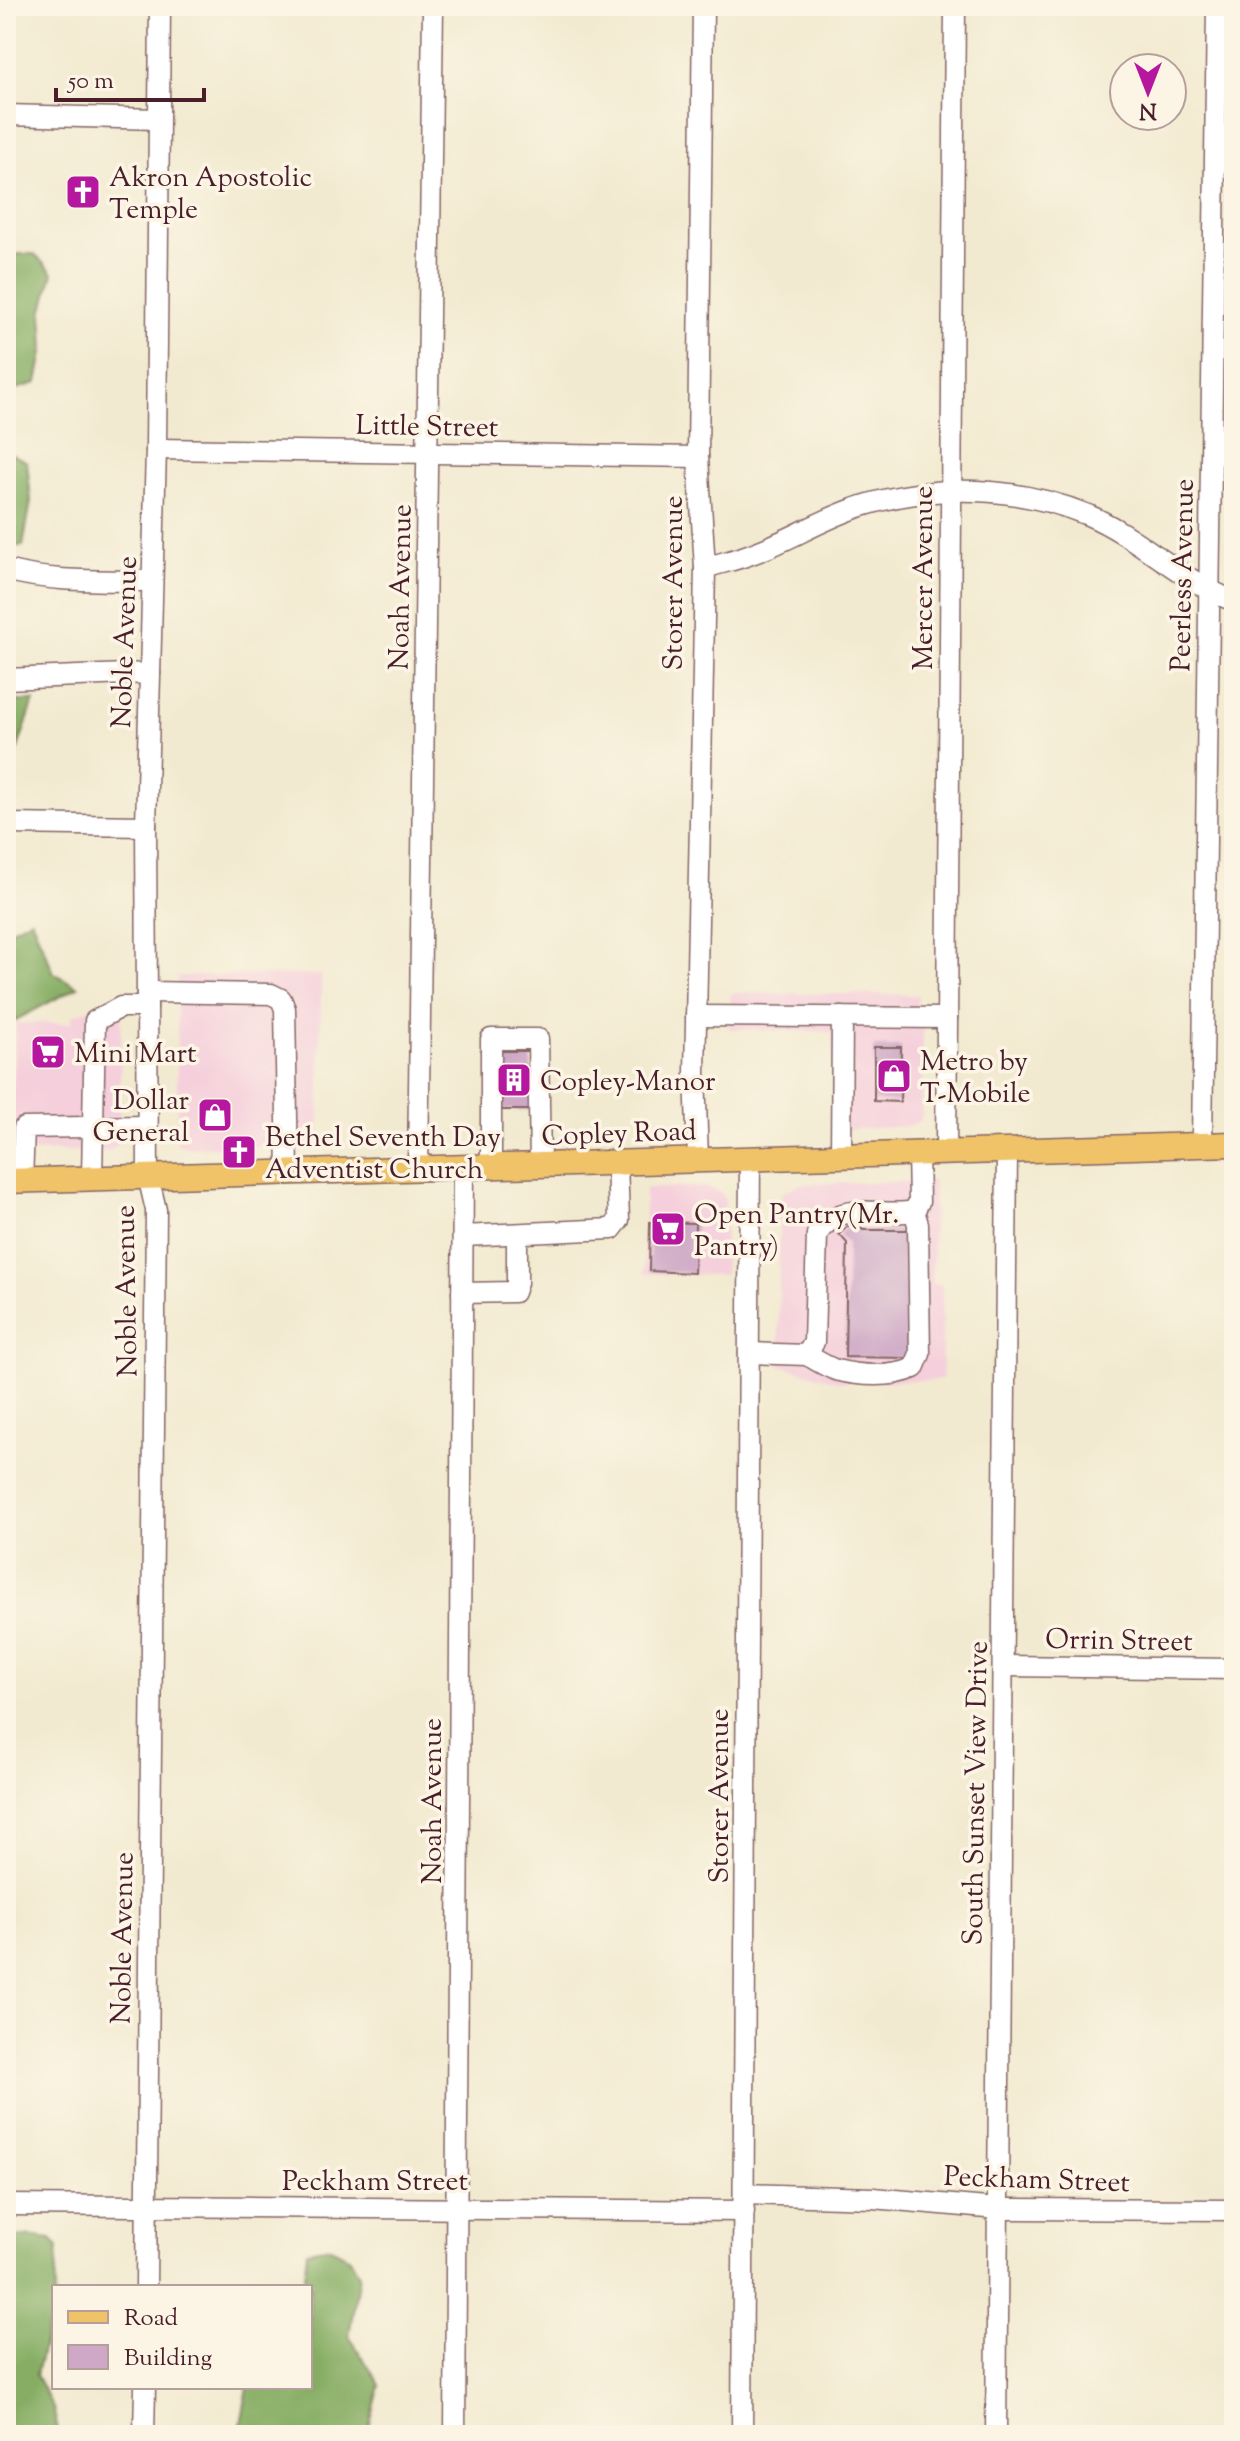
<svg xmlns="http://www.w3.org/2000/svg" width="1240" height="2441" font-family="'Sorts Mill Goudy',serif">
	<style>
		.built { fill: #f5cfdb }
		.forest { fill: #86ad63; stroke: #686647; stroke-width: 2 }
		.building { fill: #cea8c6 }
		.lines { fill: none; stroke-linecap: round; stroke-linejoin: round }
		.minor-casing { stroke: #856665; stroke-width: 23 }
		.major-casing { stroke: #856665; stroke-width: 27 }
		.minor { stroke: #fff; stroke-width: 20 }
		.major { stroke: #f0c369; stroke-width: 24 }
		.labels { text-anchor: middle; stroke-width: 7; stroke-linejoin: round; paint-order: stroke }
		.poi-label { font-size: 28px; fill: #4a1f2b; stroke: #fcf5e5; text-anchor: start }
		.street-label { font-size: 28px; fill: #4a1f2b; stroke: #fcf5e5 }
	</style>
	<rect width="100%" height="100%" fill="#fcf5e5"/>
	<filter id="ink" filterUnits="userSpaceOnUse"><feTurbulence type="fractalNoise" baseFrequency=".0125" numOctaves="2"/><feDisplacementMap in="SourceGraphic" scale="16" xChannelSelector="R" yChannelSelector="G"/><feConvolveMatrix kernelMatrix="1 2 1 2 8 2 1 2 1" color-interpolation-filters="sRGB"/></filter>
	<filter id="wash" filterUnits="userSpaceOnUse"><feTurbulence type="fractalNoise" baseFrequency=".006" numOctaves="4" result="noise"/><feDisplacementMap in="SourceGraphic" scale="32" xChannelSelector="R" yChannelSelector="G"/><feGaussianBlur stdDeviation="1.8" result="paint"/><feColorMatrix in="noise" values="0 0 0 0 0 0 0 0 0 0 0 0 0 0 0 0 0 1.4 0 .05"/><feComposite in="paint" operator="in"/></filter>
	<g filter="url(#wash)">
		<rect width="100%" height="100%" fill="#f2ead0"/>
		<g class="built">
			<path d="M321 975 319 1144 189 1148 177 1144V976Z"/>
			<path d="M731 993 918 995 917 1008H923L922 1115 919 1121 912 1126 837 1130 832 1032 729 1029Z"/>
			<path d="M122 995 119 1143 110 1151 10 1152 16 1023H72V1016Z"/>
			<path d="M934 1181 932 1284 942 1285V1380L840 1382 779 1365V1208L783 1192 801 1184Z"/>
			<path d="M708 1187 721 1193 725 1200V1275L644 1274 645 1188Z"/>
		</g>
		<g class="forest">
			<path d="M19 254H34L53 273 42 313 44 347 37 383 6 392V257Z"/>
			<path d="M6 451 27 462 31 501 23 546H6Z"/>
			<path d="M6 701H34L12 765 6 769Z"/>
			<path d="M31 919 54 973 78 987 8 1024 6 1028V932Z"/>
			<path d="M27 2236 51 2239 58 2247 54 2301 36 2375 53 2408 59 2435H6V2241L10 2237Z"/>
			<path d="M329 2247 350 2258 359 2275 349 2336 380 2385 367 2435H239L248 2387H310V2287H303L307 2251Z"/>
		</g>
		<g id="blocks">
			<g class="building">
				<path d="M874 1047H901L900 1102 874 1101Z"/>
				<path d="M497 1051H532L531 1110H496Z"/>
				<path d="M854 1221 863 1230H911L910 1358 845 1357 847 1243 839 1234Z"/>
				<path d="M650 1222 695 1223 694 1273 649 1271Z"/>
			</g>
		</g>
	</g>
	<g filter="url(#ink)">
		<use href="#blocks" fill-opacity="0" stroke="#856665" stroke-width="2"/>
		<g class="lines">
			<defs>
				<g id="minor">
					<path d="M6 115 158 119"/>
					<path d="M156 449 698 457"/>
					<path d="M705 568C720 563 736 560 751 554 789 541 823 518 862 506 936 483 1017 486 1088 515 1140 537 1181 581 1234 601"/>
					<path d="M6 570C53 583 104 580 152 581"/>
					<path d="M6 679 150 673"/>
					<path d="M6 824 146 826"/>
					<path d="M147 992 271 994 281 999 285 1009 288 1172"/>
					<path d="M696 1016 947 1018"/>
					<path d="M1202 1144 1217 6"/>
					<path d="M946 1151 955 6"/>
					<path d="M841 1155 842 1017"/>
					<path d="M698 1159 695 1073 705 568 698 457 703 6"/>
					<path d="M491 1167V1039H538L540 1165"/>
					<path d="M418 1169 433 6"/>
					<path d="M92 1178 95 1021 121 1007H147"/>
					<path d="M22 1181 24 1128 147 1126"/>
					<path d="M463 1236 612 1229 619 1220 617 1162"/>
					<path d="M462 1293 514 1292 517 1283V1234"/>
					<path d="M749 1353 807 1355 814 1342 817 1234C843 1197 877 1218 914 1211L919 1202 918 1152"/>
					<path d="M807 1355C816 1360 826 1367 836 1370 860 1376 892 1378 914 1368L920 1354 918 1224 914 1211"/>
					<path d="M1004 1666 1234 1669"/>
					<path d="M744 2194 873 2198 998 2209 1234 2210"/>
					<path d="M6 2205 744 2211"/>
					<path d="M146 2287 156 1210 148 1176 146 826 156 449 160 6"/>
					<path d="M144 2435 145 2387"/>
					<path d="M455 2435 463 1168"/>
					<path d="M742 2435 750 1158"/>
					<path d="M996 2435 1007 1151"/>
				</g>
				<path id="major" d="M6 1181 1234 1144"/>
			</defs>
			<use href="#minor" class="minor-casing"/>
			<use href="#major" class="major-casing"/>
			<use href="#minor" class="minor"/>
			<use href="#major" class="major"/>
		</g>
	</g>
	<defs>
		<symbol id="church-square" viewBox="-11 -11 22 22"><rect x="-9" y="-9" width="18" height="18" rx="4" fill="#b5179e" stroke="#fcf5e5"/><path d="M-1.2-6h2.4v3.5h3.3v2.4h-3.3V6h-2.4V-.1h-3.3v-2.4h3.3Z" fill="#fff"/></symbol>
		<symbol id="supermarket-square" viewBox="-11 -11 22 22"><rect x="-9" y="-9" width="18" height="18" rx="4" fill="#b5179e" stroke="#fcf5e5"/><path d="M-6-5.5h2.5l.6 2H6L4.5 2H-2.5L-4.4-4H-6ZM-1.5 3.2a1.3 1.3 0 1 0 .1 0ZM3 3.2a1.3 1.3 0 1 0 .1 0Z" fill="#fff"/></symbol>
		<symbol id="shop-square" viewBox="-11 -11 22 22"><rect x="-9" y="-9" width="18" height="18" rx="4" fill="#b5179e" stroke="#fcf5e5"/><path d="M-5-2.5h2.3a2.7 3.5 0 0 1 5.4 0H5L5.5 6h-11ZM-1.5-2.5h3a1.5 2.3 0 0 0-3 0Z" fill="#fff"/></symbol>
		<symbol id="building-square" viewBox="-11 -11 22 22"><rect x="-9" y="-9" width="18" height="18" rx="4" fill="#b5179e" stroke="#fcf5e5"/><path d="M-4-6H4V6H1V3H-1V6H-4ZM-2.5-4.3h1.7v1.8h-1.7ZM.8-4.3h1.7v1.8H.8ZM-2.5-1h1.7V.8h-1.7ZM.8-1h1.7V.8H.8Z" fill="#fff"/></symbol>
	</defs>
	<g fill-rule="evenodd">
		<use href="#church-square" x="63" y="172" width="40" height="40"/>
		<use href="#supermarket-square" x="28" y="1032" width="40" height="40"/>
		<use href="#shop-square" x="874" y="1056" width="40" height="40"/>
		<use href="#building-square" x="494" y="1060" width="40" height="40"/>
		<use href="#shop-square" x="195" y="1095" width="40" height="40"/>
		<use href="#church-square" x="219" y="1132" width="40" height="40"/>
		<use href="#supermarket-square" x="648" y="1209" width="40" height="40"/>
	</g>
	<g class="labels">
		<g class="poi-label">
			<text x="109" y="186">Akron Apostolic<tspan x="109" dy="32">Temple</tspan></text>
			<text x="74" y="1062">Mini Mart</text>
			<text x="920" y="1070">Metro by<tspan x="920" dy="32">T-Mobile</tspan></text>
			<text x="540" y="1090">Copley-Manor</text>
			<text x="189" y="1109" text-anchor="end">Dollar<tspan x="189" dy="32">General</tspan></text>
			<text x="265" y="1146">Bethel Seventh Day<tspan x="265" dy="32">Adventist Church</tspan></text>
			<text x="694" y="1223">Open Pantry(Mr.<tspan x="694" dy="32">Pantry)</tspan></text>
		</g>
		<g class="street-label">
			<text transform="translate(427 425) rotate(1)" y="10">Little Street</text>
			<text transform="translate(1181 575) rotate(-89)" y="10">Peerless Avenue</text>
			<text transform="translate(922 578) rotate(-90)" y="10">Mercer Avenue</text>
			<text transform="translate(672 583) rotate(-90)" y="10">Storer Avenue</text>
			<text transform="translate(399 587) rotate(-89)" y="10">Noah Avenue</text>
			<text transform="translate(123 642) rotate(-88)" y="10">Noble Avenue</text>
			<text transform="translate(619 1132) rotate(-2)" y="10">Copley Road</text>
			<text transform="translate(125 1291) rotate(-91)" y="10">Noble Avenue</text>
			<text transform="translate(1119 1639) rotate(1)" y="10">Orrin Street</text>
			<text transform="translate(974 1793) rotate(-89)" y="10">South Sunset View Drive</text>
			<text transform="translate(718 1796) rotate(-90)" y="10">Storer Avenue</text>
			<text transform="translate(431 1801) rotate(-90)" y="10">Noah Avenue</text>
			<text transform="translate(121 1938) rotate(-89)" y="10">Noble Avenue</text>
			<text transform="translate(1037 2178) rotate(2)" y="10">Peckham Street</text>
			<text x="375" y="2190">Peckham Street</text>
		</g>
	</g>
	<rect width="1240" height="2441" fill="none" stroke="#fcf5e5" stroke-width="32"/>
	<rect x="52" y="2285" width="260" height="104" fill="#fcf5e5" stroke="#b59f9b" stroke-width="2"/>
	<rect x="68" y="2311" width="40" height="12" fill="#f0c369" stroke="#b59f9b" stroke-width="2"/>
	<text x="124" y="2325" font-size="24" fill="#4a1f2b">Road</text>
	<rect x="68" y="2345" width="40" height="24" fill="#cea8c6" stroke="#b59f9b" stroke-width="2"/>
	<text x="124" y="2365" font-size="24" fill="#4a1f2b">Building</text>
	<g transform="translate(1148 92) rotate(180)"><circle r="38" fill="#fcf5e5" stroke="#b59f9b" stroke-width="2"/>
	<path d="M0-6L14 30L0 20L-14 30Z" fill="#b5179e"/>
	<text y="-12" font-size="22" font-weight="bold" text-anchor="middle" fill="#4a1f2b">N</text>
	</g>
	<path d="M56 88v12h148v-12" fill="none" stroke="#4a1f2b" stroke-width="4"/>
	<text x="68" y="88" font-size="24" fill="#4a1f2b" stroke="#fcf5e5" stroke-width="6" paint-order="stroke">50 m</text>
</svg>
